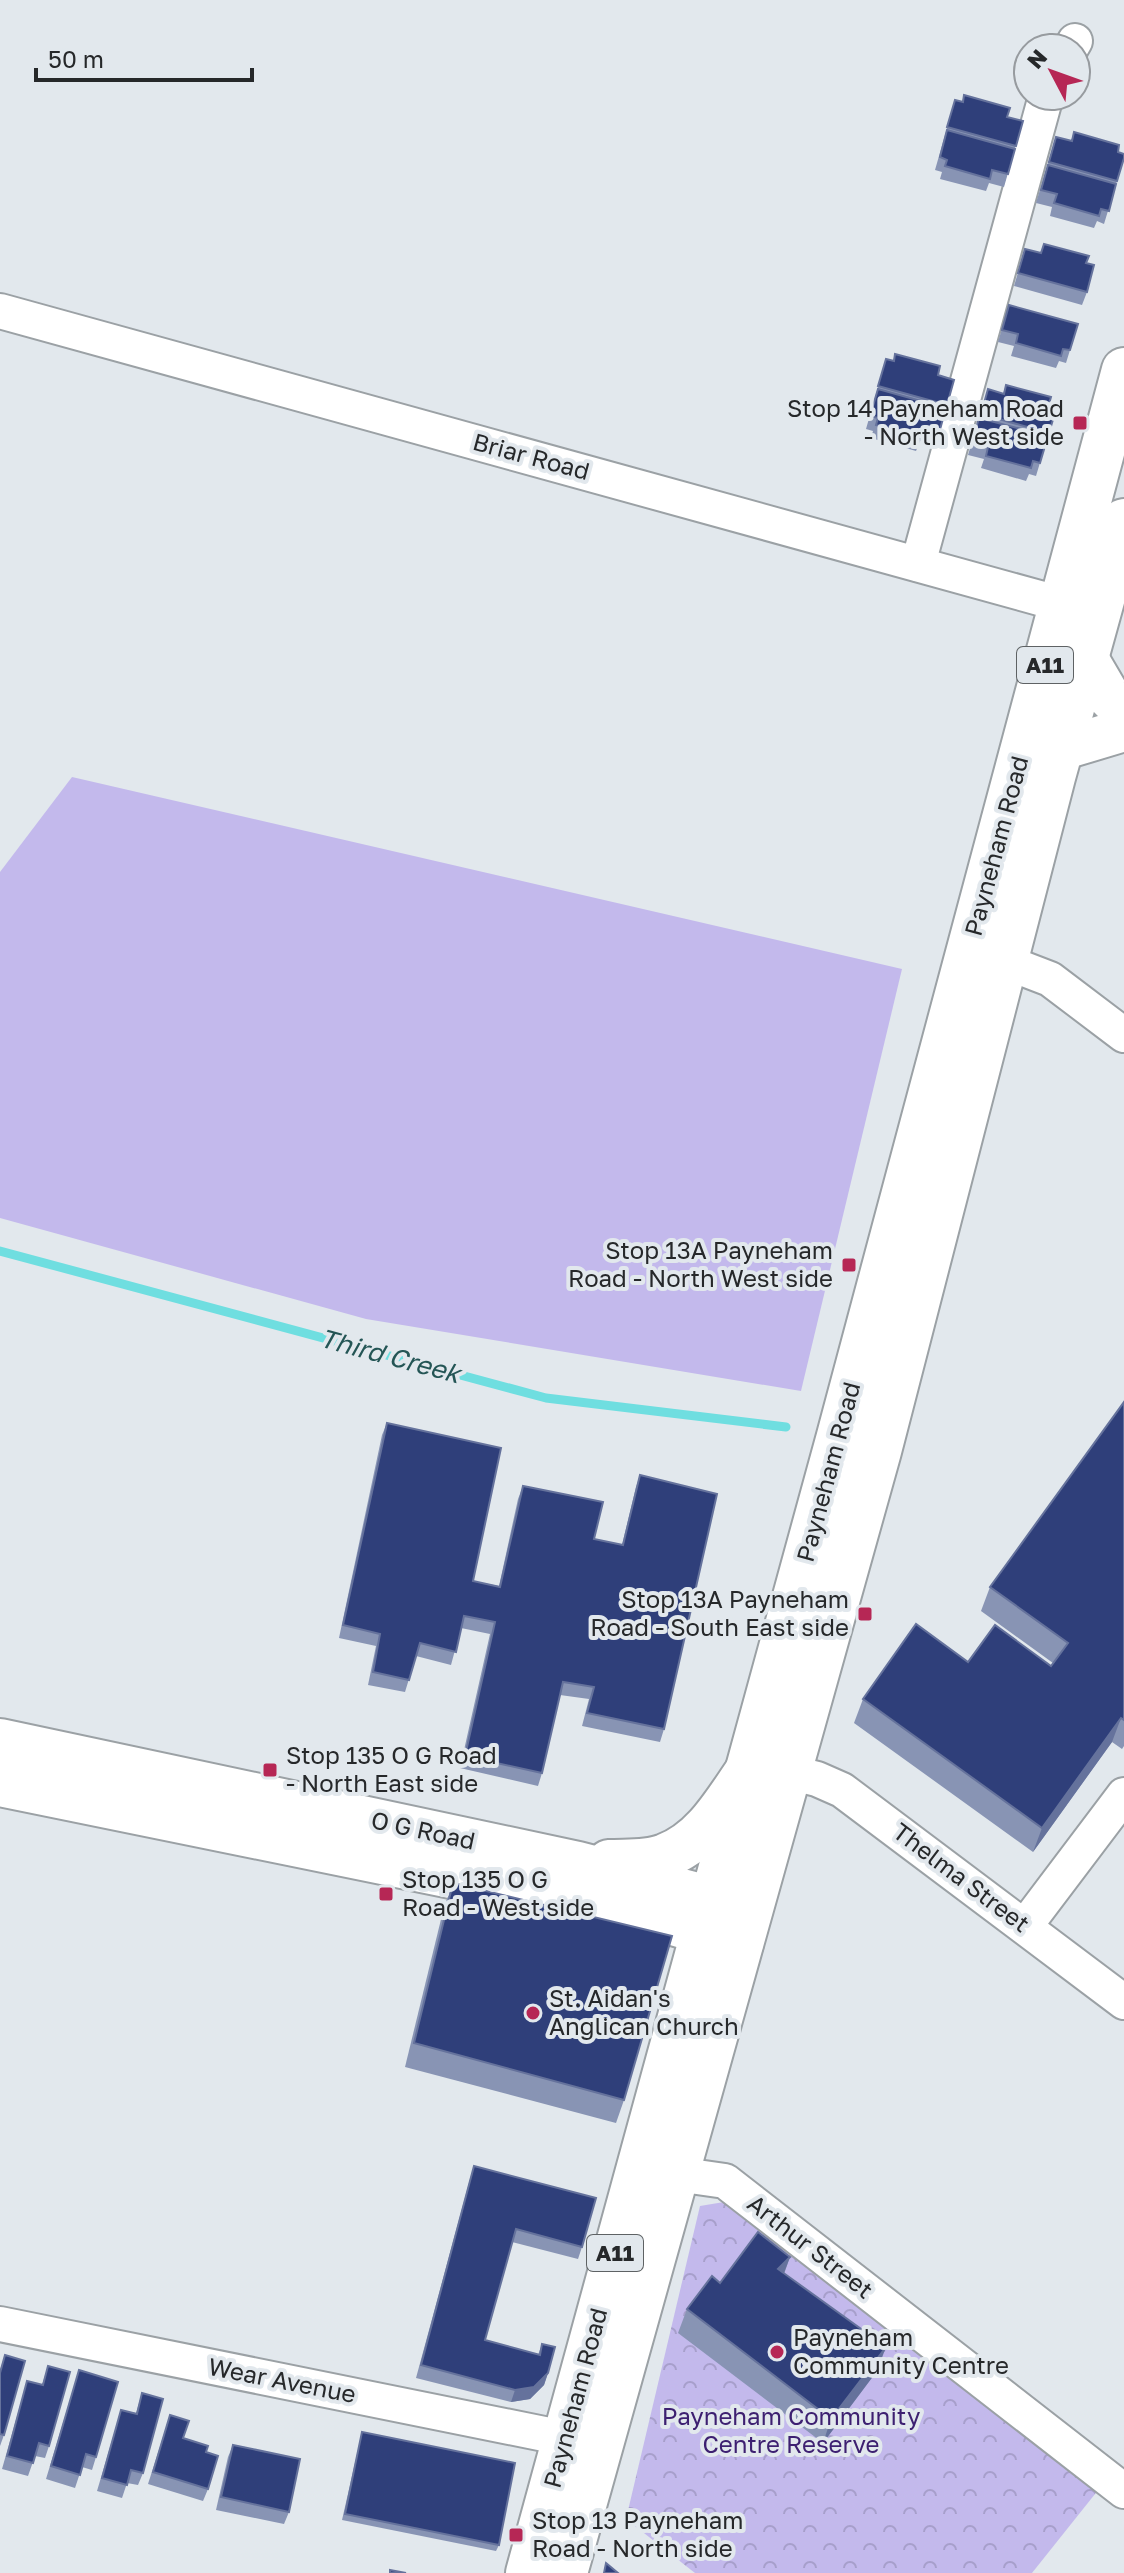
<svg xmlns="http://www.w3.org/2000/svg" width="1124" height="2573" font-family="'Golos Text',sans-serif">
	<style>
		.grass { fill: #c3b9ec }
		.park { fill: url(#park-crowns) }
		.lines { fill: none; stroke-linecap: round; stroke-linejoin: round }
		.stream { stroke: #6fdee0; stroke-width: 9 }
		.minor-casing { stroke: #9ba1a5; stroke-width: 38 }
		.tertiary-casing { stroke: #9ba1a5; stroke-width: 46 }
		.secondary-casing { stroke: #9ba1a5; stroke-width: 48 }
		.primary-casing { stroke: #9ba1a5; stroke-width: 48 }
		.minor { stroke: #fff; stroke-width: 34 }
		.tertiary { stroke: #fff; stroke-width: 42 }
		.secondary { stroke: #fff; stroke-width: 44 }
		.primary { stroke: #fff; stroke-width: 44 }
		.wall { fill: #8894b4 }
		.shaded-wall { fill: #65729c }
		.building { fill: #2f3f7a; stroke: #65729c; stroke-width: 2 }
		.poi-dot { fill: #b62755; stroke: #e2e8ed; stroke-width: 3 }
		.labels { text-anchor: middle; stroke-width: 8; stroke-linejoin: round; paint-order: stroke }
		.shield { fill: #e2e8ed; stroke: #5e6264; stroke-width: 2 }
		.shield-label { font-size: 22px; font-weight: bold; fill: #26282a }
		.poi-label { font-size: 24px; fill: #26282a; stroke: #e2e8ed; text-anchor: start }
		.street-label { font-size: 24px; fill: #26282a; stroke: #e2e8ed }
		.park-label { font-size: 24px; fill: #3d2071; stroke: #e2e8ed }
		.water-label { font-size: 26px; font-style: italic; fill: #245555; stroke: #e2e8ed }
	</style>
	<defs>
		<pattern id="park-crowns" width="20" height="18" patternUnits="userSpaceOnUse" patternTransform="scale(2)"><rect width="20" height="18" fill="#c3b9ec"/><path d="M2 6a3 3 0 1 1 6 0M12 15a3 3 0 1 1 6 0" fill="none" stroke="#a79fcb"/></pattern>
	</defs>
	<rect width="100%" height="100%" fill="#e2e8ed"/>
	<path class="grass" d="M72 777 902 969 801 1391 366 1319 0 1218V872Z"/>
	<path class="park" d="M724 2202 1099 2489 1032 2573H695L626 2519 700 2206Z"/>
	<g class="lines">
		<path class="stream" d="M0 1251 546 1398 786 1427"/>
		<defs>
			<g id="minor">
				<path d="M1071 48 1075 41"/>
				<path d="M0 311 1061 604"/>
				<path d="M918 564 1046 96"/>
				<path d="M982 962 1024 969 1050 979 1124 1035"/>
				<path d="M789 1772 817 1779 842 1790 1124 2002"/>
				<path d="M1025 1926 1124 1795"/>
				<path d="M676 2174 725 2181 1124 2491"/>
				<path d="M0 2324 564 2438"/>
			</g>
			<path id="tertiary" d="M1061 749 1124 730"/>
			<g id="secondary">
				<path d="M0 1741 578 1864 747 1908"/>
				<path d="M0 1784 564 1899 659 1919 741 1943"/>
				<path d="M609 1862C627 1861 648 1863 665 1856 703 1842 724 1805 746 1773"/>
			</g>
			<g id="primary">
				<path d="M1086 659 1106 693 1124 711"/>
				<path d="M528 2573 839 1436 1124 370"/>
				<path d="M565 2573 879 1451 1053 777 1124 521"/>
			</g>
		</defs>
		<use href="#minor" class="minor-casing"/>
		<use href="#tertiary" class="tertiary-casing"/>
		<use href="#secondary" class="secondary-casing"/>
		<use href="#primary" class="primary-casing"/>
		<use href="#minor" class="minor"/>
		<use href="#tertiary" class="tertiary"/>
		<use href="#secondary" class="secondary"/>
		<use href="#primary" class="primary"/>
	</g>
	<g class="wall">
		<path d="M964 95 1007 117 1023 121 1004 187 989 183 986 191 940 179 942 172 935 170 955 100 962 102Z"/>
		<path d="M1074 132 1118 152 1124 158 1104 224 1097 221 1094 228 1050 216 1052 207 1036 203 1056 137 1071 141Z"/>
		<path d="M1025 249 1086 263 1087 292 1082 305 1014 286Z"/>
		<path d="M1009 305 1070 350 1066 363 1059 361 1056 368 1011 356 1014 346 998 342Z"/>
		<path d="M895 354 938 375 954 380 935 446 920 441 916 451 871 438 873 431 866 429 886 359 893 361Z"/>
		<path d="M1006 385 1049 404 1057 406 1036 476 1029 474 1026 481 981 468 984 459 968 455 988 389 1003 394Z"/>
		<path d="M1124 1402V1746L1122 1749 1112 1742 1033 1852 854 1723 863 1699 968 1662 1051 1666 1053 1663 981 1611 990 1587Z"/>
		<path d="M387 1423 473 1581 499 1586 518 1499 523 1486 594 1539 622 1545 636 1487 640 1475 664 1729 660 1742 582 1726 589 1699 560 1695 542 1773 538 1786 460 1768 490 1634 461 1628 451 1665 416 1656 405 1692 368 1685 376 1646 339 1638 382 1435Z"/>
		<path d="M453 1883 624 2100 616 2123 405 2067 444 1907Z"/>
		<path d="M474 2166 582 2247 578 2259 512 2242 485 2340 538 2355 542 2344 548 2373 544 2385 530 2399 511 2402 416 2378 470 2179Z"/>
		<path d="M790 2257 784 2274 877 2371 823 2443 678 2333 687 2309 720 2283Z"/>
		<path d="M5 2355 4 2435 0 2446V2370Z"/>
		<path d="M48 2366 49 2446 45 2458 35 2456 28 2476 2 2469 27 2381 42 2385Z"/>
		<path d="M79 2370 96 2457 92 2470 82 2467 75 2488 46 2479Z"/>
		<path d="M142 2393 143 2473 138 2485 127 2483 122 2498 97 2491 121 2410 136 2413Z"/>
		<path d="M170 2415 208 2489 203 2501 148 2484Z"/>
		<path d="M362 2432 499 2545 496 2551 342 2520Z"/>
		<path d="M233 2445 289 2512 284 2524 216 2510 228 2457Z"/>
	</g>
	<g class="shaded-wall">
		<path d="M1121 1718 1112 1742 1033 1852 1042 1828Z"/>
		<path d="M790 2257 781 2281 778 2269Z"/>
		<path d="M886 2347 877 2371 823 2443 831 2419Z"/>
		<path d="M548 2373 544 2385 530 2399 511 2402 515 2390Z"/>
	</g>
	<g class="building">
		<path d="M964 95 1010 108 1007 117 1023 121 1016 146 947 127 955 100 963 102Z"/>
		<path d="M947 130 1015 149 1008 174 992 170 990 179 945 166 947 160 940 157Z"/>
		<path d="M1074 132 1119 145 1118 152 1124 154V158L1117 181 1049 162 1056 137 1072 141Z"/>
		<path d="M1048 165 1116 184 1109 211 1101 209 1099 216 1054 203 1057 194 1041 190Z"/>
		<path d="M1044 244 1089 256 1086 263 1094 265 1087 292 1018 273 1025 249 1041 253Z"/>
		<path d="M1009 305 1078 324 1070 350 1063 349 1061 356 1016 343 1018 334 1002 330Z"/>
		<path d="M895 354 940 366 938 375 954 380 947 405 878 386 886 359 894 361Z"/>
		<path d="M1006 385 1051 397 1049 404 1057 406 1049 433 981 414 988 389 1004 394Z"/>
		<path d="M878 389 946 408 939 433 923 429 921 438 876 425 878 418 870 416Z"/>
		<path d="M979 418 1048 436 1040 463 1033 461 1031 468 986 456 988 447 972 442Z"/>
		<path d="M1124 1402V1720L1121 1718 1042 1828 863 1699 916 1624 968 1662 995 1625 1051 1666 1068 1643 990 1587Z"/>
		<path d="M387 1423 501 1448 473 1581 500 1587 523 1486 603 1502 594 1539 623 1545 640 1475 717 1494 664 1729 587 1713 594 1687 563 1682 542 1773 465 1756 495 1622 464 1616 456 1652 420 1643 409 1680 373 1672 380 1634 343 1625Z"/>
		<path d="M453 1883 672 1936 624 2100 414 2043Z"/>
		<path d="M474 2166 596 2198 582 2247 516 2229 485 2340 540 2355 542 2344 555 2347 548 2373 534 2387 515 2390 421 2365Z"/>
		<path d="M758 2232 790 2257 778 2269 886 2347 831 2419 687 2309 712 2276 720 2283Z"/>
		<path d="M5 2355 25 2361 4 2435 0 2434V2373Z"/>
		<path d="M48 2366 70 2372 49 2446 39 2443 33 2463 7 2456 27 2381 43 2385Z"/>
		<path d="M79 2370 118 2382 96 2457 86 2454 80 2475 51 2466Z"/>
		<path d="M142 2393 163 2399 143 2473 131 2470 127 2485 102 2478 121 2410 137 2414Z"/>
		<path d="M170 2415 189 2421 183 2438 208 2446 206 2452 218 2456 208 2489 153 2472Z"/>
		<path d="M362 2432 515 2463 499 2545 345 2514Z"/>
		<path d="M233 2445 300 2459 289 2512 221 2497Z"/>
		<path d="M606 2563 618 2573H604Z"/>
		<path d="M390 2570 406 2573H390Z"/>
	</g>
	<g class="poi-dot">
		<rect x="1072" y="415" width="16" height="16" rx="4"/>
		<rect x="841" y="1257" width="16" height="16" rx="4"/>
		<rect x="857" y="1606" width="16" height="16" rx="4"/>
		<rect x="262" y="1762" width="16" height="16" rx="4"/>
		<rect x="378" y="1886" width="16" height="16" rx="4"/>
		<circle cx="533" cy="2013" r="8"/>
		<circle cx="777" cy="2352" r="8"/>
		<rect x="508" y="2527" width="16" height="16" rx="4"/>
	</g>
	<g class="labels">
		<g class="shield">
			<rect x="1017" y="647" width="56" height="36" rx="6"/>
			<rect x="587" y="2235" width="56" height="36" rx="6"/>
		</g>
		<g class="shield-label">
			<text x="1045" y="673">A11</text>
			<text x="615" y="2261">A11</text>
		</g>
		<g class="poi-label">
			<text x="1064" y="417" text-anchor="end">Stop 14 Payneham Road<tspan x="1064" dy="28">- North West side</tspan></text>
			<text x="833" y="1259" text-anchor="end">Stop 13A Payneham<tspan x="833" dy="28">Road - North West side</tspan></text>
			<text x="849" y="1608" text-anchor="end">Stop 13A Payneham<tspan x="849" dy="28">Road - South East side</tspan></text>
			<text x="286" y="1764">Stop 135 O G Road<tspan x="286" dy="28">- North East side</tspan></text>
			<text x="402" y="1888">Stop 135 O G<tspan x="402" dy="28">Road - West side</tspan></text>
			<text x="549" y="2007">St. Aidan's<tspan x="549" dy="28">Anglican Church</tspan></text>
			<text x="793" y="2346">Payneham<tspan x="793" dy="28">Community Centre</tspan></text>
			<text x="532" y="2529">Stop 13 Payneham<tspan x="532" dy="28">Road - North side</tspan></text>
		</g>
		<g class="street-label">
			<text transform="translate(531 457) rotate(15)" y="8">Briar Road</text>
			<text transform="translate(997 846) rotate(-75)" y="8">Payneham Road</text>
			<text transform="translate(829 1472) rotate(-75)" y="8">Payneham Road</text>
			<text transform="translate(423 1831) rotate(12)" y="8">O G Road</text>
			<text transform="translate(961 1878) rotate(37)" y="8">Thelma Street</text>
			<text transform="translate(810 2247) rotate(38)" y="8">Arthur Street</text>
			<text transform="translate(282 2381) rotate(11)" y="8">Wear Avenue</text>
			<text transform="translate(576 2398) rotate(-75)" y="8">Payneham Road</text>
		</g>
		<g class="park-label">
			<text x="791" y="2425">Payneham Community<tspan x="791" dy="28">Centre Reserve</tspan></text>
		</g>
		<g class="water-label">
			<text transform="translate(390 1356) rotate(15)" y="9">Third Creek</text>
		</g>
	</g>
	<g transform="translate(1052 72) rotate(311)"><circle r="38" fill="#e2e8ed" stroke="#979b9f" stroke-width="2"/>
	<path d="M0-6L14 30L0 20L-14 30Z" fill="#b62755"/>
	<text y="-12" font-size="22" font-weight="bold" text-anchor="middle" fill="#26282a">N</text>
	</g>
	<path d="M36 68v12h216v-12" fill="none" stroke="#26282a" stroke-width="4"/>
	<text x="48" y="68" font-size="24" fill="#26282a" stroke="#e2e8ed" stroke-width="6" paint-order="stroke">50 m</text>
</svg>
